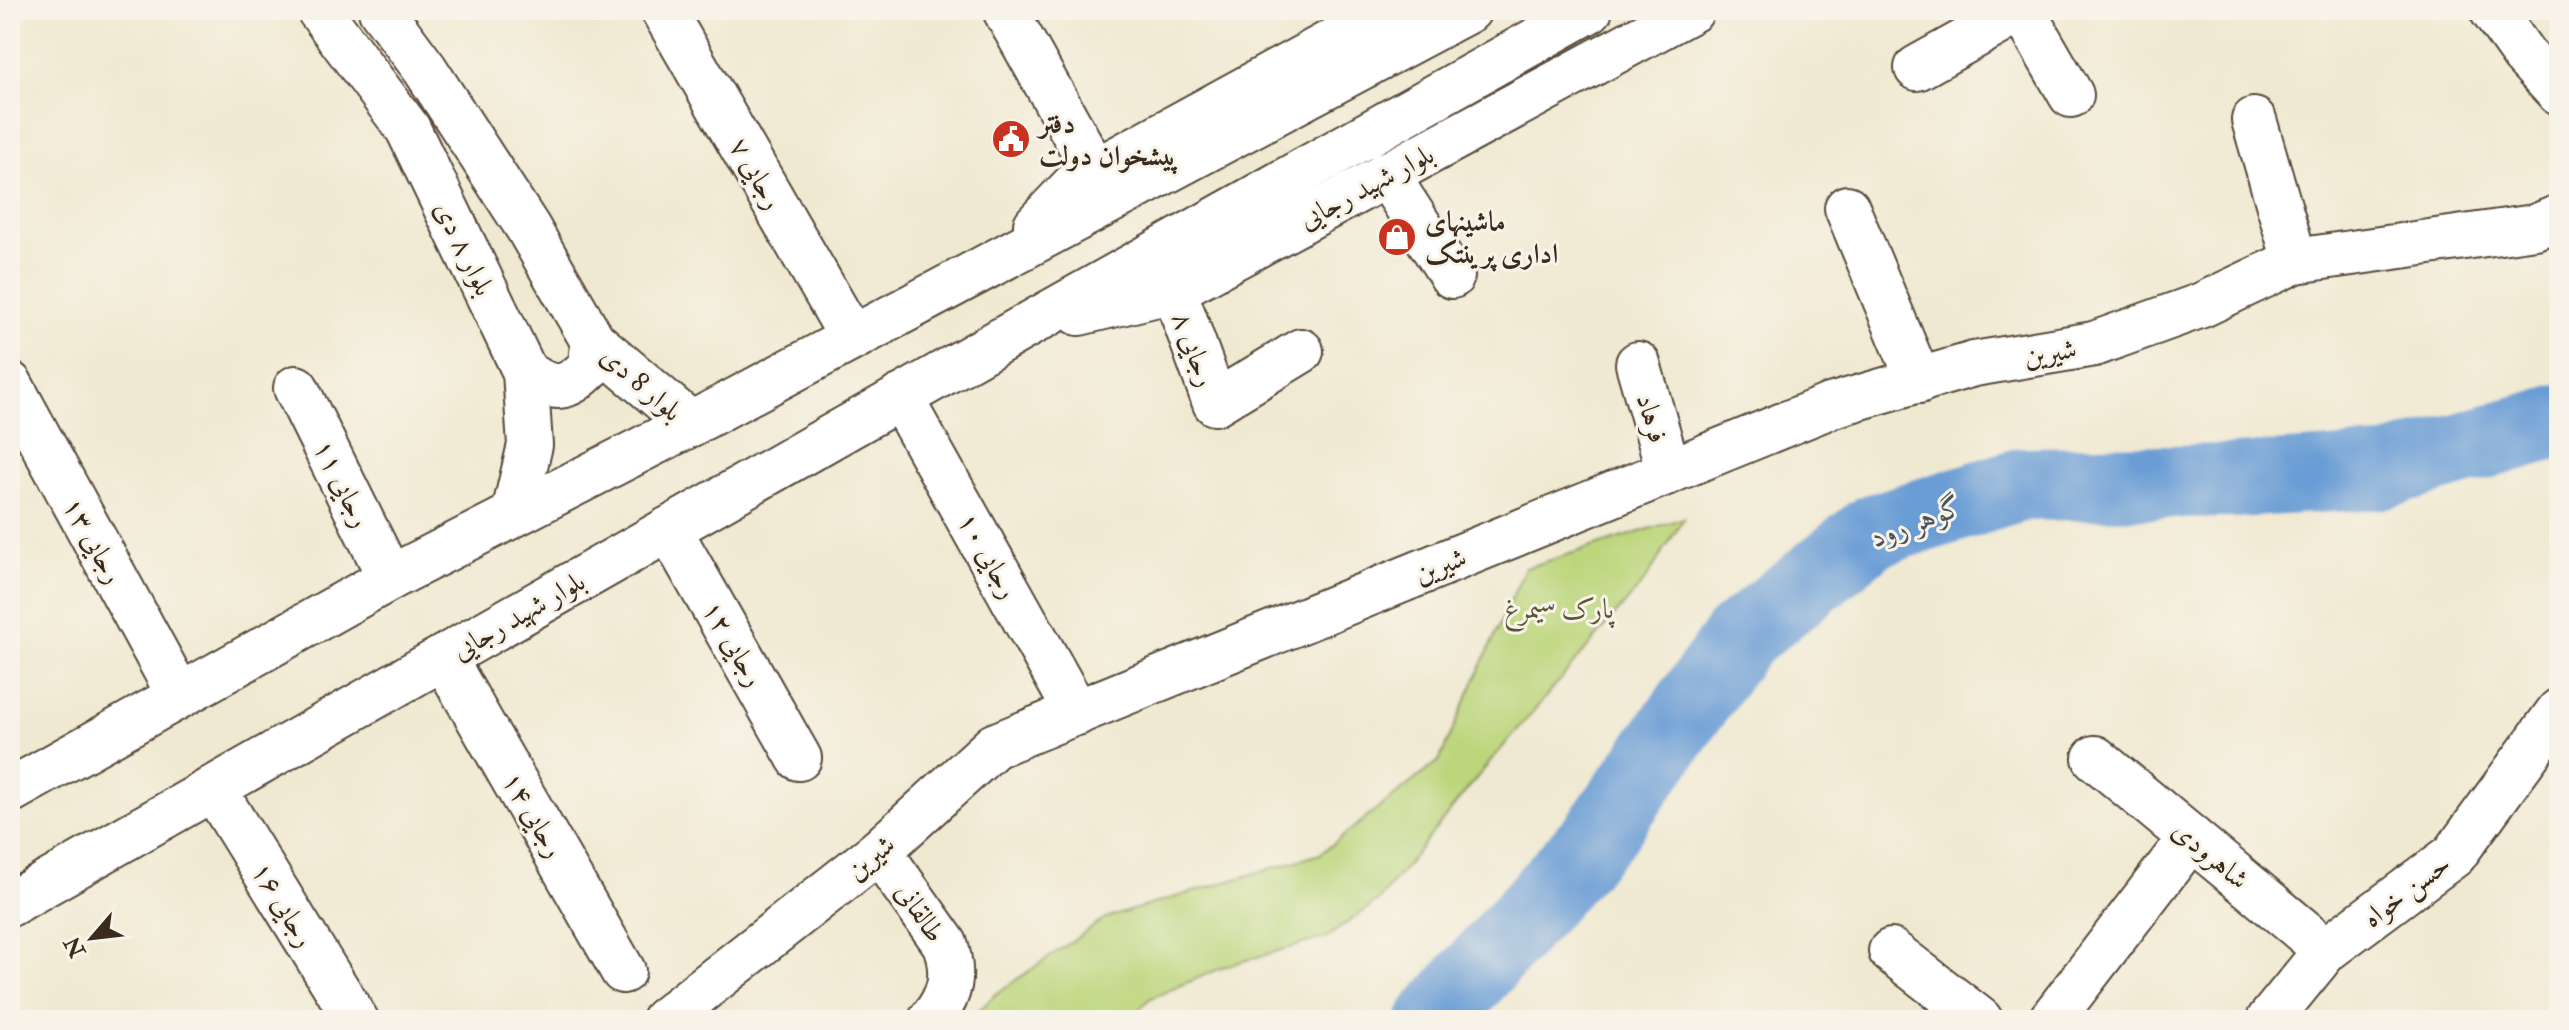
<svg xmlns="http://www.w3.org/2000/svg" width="2569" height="1030" font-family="'IM FELL Double Pica',Amiri,serif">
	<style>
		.green { fill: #bcd67b; stroke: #7c804c; stroke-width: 2 }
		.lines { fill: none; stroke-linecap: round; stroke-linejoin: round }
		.river { stroke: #6a9dd5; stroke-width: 74 }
		.minor-casing { stroke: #564739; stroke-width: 48 }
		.major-casing { stroke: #564739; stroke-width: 48 }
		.minor { stroke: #fff; stroke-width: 44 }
		.major { stroke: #fff; stroke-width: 44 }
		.labels { text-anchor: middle; stroke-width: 6; stroke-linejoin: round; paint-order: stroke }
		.poi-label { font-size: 28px; font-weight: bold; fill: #3b2a1e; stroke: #f7f3e8; text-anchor: start }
		.street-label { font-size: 28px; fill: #3b2a1e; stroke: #f7f3e8 }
		.park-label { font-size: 28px; fill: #5b5535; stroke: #f7f3e8 }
		.water-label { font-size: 30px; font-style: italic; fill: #4b525e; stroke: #f7f3e8 }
	</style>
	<rect width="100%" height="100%" fill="#f7f3e8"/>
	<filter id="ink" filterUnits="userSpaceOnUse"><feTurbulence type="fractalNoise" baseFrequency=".0125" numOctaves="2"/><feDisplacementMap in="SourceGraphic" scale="16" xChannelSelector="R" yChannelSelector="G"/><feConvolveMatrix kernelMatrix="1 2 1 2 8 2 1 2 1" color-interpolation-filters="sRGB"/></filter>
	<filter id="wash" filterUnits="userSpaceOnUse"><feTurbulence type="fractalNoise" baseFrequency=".006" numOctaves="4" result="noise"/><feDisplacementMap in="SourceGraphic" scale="32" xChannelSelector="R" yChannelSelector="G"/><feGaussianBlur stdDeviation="1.8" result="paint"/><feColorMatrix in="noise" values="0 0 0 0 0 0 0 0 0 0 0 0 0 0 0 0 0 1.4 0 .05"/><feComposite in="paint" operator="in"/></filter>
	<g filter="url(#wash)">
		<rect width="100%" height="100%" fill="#f0e9d1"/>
		<path class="green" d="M1684 518 1646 579 1479 775 1378 901 1327 937 1226 966 1149 999 1130 1020H969L997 993 1106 918 1320 854 1439 761 1525 568Z"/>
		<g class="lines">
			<path class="river" d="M1434 1020 1602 831 1738 639 1873 531 2023 484 2236 481 2384 472 2559 421"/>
		</g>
	</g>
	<g filter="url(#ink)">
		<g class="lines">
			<defs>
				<g id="minor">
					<path d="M663 10 851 336"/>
					<path d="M1005 10 1095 171"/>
					<path d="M2022 10 2071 95"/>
					<path d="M1917 68 2021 10"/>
					<path d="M2254 120 2295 261"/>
					<path d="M1386 174 1452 276"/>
					<path d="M1847 208 1919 381"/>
					<path d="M1174 290 1215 403 1301 351"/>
					<path d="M1638 364 1669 472"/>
					<path d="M10 384 179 695"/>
					<path d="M296 388 390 578"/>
					<path d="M900 397 1077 713"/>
					<path d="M669 529 799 758"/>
					<path d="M444 658 623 971"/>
					<path d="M2095 758 2326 950"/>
					<path d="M213 788 356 1020"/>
					<path d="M879 851 945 944C955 975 951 995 931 1020"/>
					<path d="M1891 951 1980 1020"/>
					<path d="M664 1020 879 851 994 746 1830 406 1974 364 2094 344 2202 305 2295 261 2535 227 2559 217"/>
					<path d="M2051 1020 2191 838"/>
					<path d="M2269 1020 2326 950 2454 855 2559 711"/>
				</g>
				<g id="major">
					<path d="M319 10 408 129 525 372 530 445 514 513"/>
					<path d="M381 10 425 69 528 228 593 341 691 424"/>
					<path d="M2492 10 2524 55 2559 93"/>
					<path d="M1036 225 1079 180 1390 10"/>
					<path d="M1079 313 1174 290 1692 10"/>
					<path d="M525 372C554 392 566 391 591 366L593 341"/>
					<path d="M10 791 390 578 691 424 1469 10"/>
					<path d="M10 904 1026 326 1590 10"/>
				</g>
			</defs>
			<use href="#minor" class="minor-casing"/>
			<use href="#major" class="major-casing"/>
			<use href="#minor" class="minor"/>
			<use href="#major" class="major"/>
		</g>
	</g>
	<defs>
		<symbol id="civic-disc" viewBox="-11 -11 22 22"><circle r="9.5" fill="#c8321e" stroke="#f7f3e8"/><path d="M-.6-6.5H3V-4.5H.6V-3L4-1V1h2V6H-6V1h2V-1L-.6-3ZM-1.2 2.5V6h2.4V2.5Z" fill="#fff"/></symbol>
		<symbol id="shop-disc" viewBox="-11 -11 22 22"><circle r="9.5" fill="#c8321e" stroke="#f7f3e8"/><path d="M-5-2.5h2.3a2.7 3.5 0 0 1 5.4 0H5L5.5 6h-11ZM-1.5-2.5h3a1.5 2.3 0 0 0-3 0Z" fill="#fff"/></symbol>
	</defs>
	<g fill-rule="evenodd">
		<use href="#civic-disc" x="989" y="117" width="44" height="44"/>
		<use href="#shop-disc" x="1375" y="215" width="44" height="44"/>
	</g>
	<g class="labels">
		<g class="poi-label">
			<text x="1039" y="133">دفتر<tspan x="1039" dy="32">پیشخوان دولت</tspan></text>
			<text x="1425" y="231">ماشینهای<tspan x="1425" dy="32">اداری پرینتک</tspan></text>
		</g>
		<g class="street-label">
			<text transform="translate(757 173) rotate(60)" y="10">رجایی ۷</text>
			<text transform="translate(1366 186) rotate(-28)" y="10">بلوار شهید رجایی</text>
			<text transform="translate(465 248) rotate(64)" y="10">بلوار ۸ دی</text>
			<text transform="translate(1195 349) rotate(70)" y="10">رجایی ۸</text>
			<text transform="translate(2050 352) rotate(-10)" y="10">شیرین</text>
			<text transform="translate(642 383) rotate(41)" y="10">بلوار 8 دی</text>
			<text transform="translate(1653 418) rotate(74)" y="10">فرهاد</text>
			<text transform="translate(343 483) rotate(64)" y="10">رجایی ۱۱</text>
			<text transform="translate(94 540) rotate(61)" y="10">رجایی ۱۳</text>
			<text transform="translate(989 555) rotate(61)" y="10">رجایی ۱۰</text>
			<text transform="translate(1440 565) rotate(-22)" y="10">شیرین</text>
			<text transform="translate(518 615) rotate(-30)" y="10">بلوار شهید رجایی</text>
			<text transform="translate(734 643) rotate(60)" y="10">رجایی ۱۲</text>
			<text transform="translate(534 814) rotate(60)" y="10">رجایی ۱۴</text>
			<text transform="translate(2211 854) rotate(40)" y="10">شاهرودی</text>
			<text transform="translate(870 857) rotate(-40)" y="10">شیرین</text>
			<text transform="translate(2406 890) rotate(-37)" y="10">حسن خواه</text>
			<text transform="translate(284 904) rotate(59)" y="10">رجایی ۱۶</text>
			<text transform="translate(921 912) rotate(56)" y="10">طالقانی</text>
		</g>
		<g class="park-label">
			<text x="1559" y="618">پارک سیمرغ</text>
		</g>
		<g class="water-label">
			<text transform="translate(1917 521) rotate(-21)" y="10">گوهر رود</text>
		</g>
	</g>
	<rect width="2569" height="1030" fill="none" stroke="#f7f3e8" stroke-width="40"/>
	<g transform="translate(92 938) rotate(242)" stroke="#f7f3e8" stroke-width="6" paint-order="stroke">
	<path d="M0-6L14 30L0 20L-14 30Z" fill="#3b2a1e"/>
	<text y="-12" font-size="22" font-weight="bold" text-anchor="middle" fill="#3b2a1e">N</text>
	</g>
</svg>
